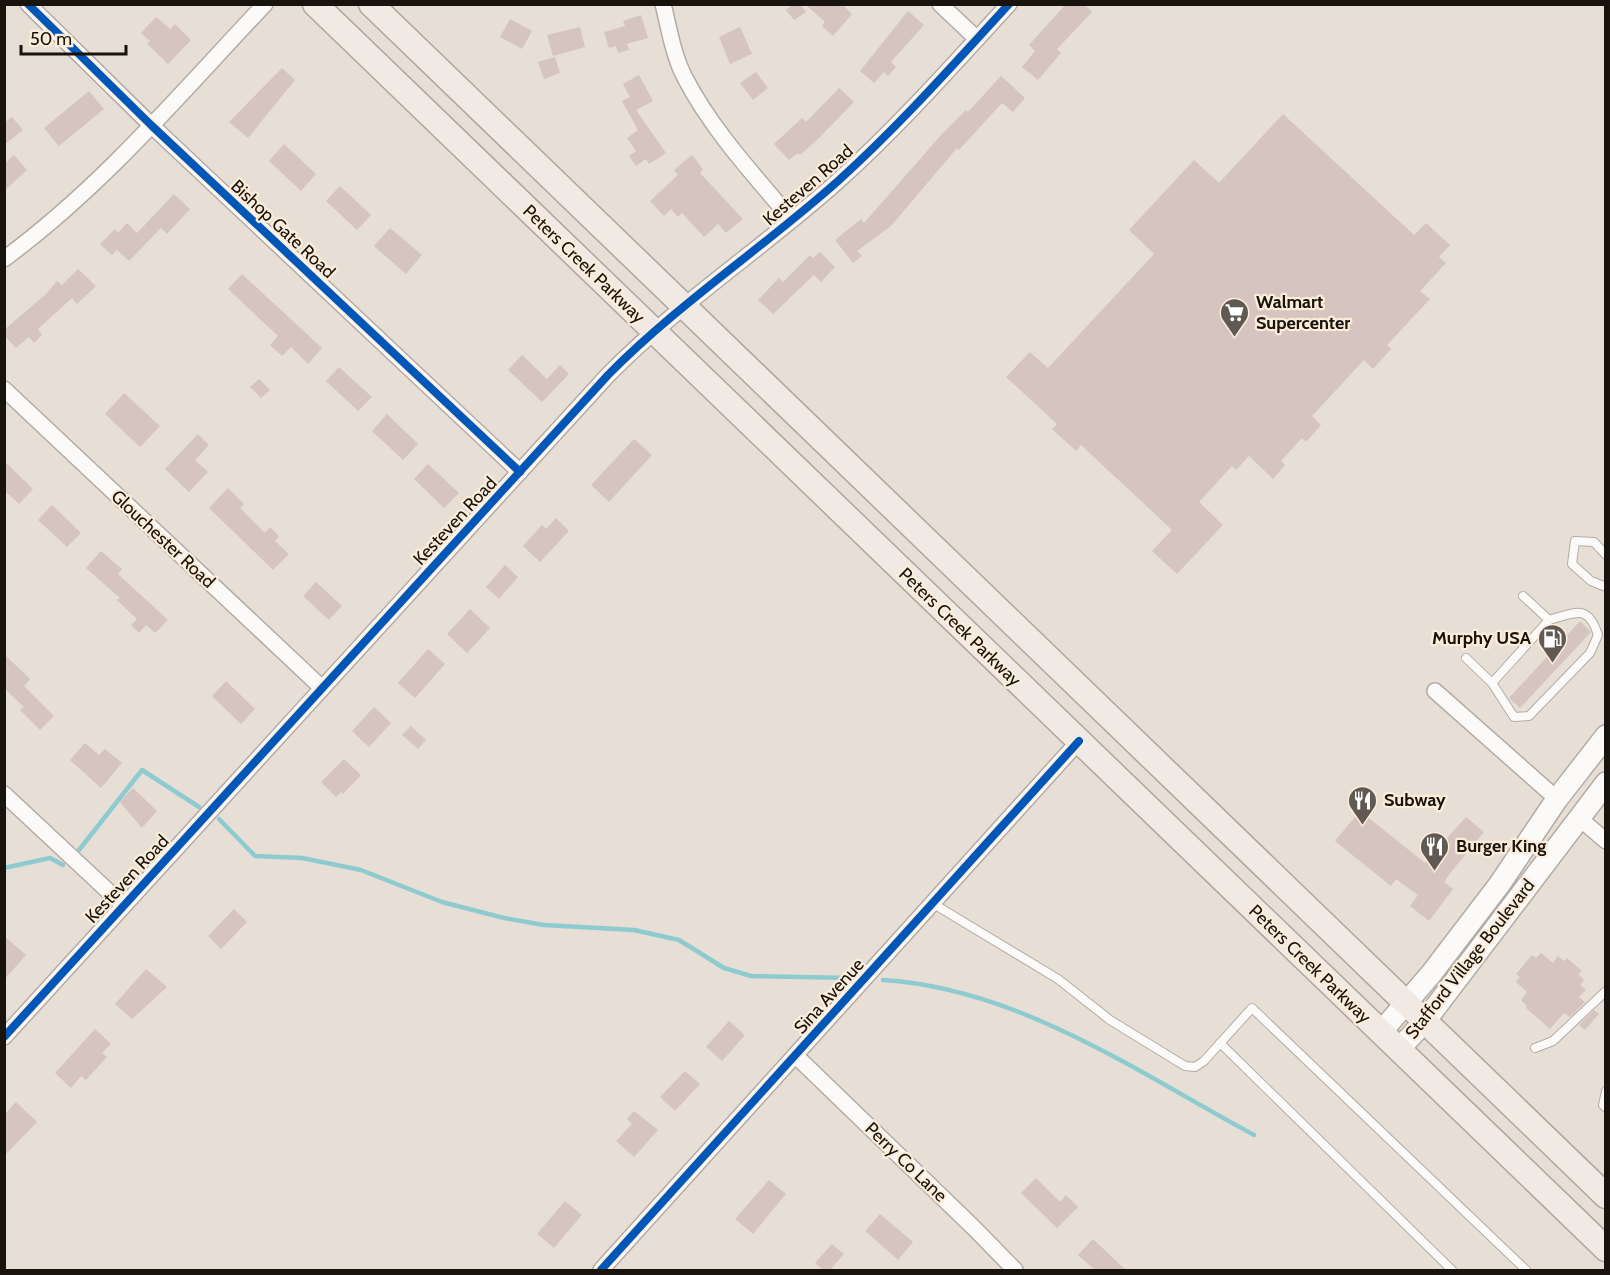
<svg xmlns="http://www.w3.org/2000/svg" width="1610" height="1275" font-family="Cabin,sans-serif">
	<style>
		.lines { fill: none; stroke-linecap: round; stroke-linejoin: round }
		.stream { stroke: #8dcbd1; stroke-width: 4.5 }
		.building { fill: #d5c4bf }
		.lane-casing { stroke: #b3aca5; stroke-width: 10 }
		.street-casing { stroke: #b3aca5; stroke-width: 18 }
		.secondary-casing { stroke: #b3aca5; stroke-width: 24 }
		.primary-casing { stroke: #b3a49b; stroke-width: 27 }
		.lane { stroke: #fbfaf9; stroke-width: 8 }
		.street { stroke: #fbfaf9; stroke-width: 15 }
		.secondary { stroke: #fbfaf9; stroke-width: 21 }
		.primary { stroke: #f0e9e4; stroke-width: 24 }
		.cycleway-casing { stroke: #fceddb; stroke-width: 11 }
		.cycleway { stroke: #0057b8; stroke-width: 8 }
		.labels { text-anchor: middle; stroke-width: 4.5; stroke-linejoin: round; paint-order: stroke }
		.street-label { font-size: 18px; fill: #18130d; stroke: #fceddb }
		.poi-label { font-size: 18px; font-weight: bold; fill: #18130d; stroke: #fceddb; text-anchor: start }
	</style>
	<rect width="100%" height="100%" fill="#e7dfd6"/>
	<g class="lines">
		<g class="stream">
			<path d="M219 819 255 856 302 858 361 870 442 902 504 918 544 925 634 930 679 940 724 968 751 976 851 978"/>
			<path d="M79 850 142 770 199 807"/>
			<path d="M4 868 50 858 63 865"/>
			<path d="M883 980C1018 988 1139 1073 1254 1135"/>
		</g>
	</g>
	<g class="building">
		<path d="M793 4H800L806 12 794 20 786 10Z"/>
		<path d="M805 4H842L852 14 833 36 822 26 825 22Z"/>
		<path d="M1066 4H1084L1092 12 1057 49 1061 53 1038 80 1022 67 1035 51 1029 45Z"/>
		<path d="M908 11 924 25 891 62 896 67 888 76 884 72 874 83 860 71Z"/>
		<path d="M641 15 648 38 627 44 629 50 618 53 616 46 609 48 604 32 625 26 623 21Z"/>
		<path d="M156 17 170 29 175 24 191 40 168 64 147 44 150 41 141 33Z"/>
		<path d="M510 19 532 31 522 49 500 37Z"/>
		<path d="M580 27 585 47 553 56 547 35Z"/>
		<path d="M740 27 752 54 730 64 719 37Z"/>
		<path d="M555 57 560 73 544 79 538 62Z"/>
		<path d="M282 68 295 80 248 138 229 122Z"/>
		<path d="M756 72 768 88 753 100 740 83Z"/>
		<path d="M639 75 653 101 636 110 666 153 649 164 646 159 636 166 629 156 636 151 627 138 638 130 622 101 630 97 623 84Z"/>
		<path d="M1001 76 1025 98 1013 112 1002 103 959 150 957 148 891 226 857 251 862 256 853 263 835 240 861 219 864 223 942 134 966 110 968 112Z"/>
		<path d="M839 88 854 102 819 138 800 155 798 153 789 160 774 144 802 118 806 122Z"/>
		<path d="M89 91 104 109 59 146 44 128Z"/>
		<path d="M1283 114 1414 235 1426 223 1450 245 1439 257 1446 263 1420 291 1430 299 1387 345 1391 349 1373 369 1364 360 1312 416 1321 425 1306 442 1302 438 1281 461 1285 465 1273 479 1249 456 1236 470 1232 466 1199 502 1223 525 1177 574 1152 551 1172 530 1081 445 1076 451 1052 429 1057 424 1006 377 1030 352 1048 368 1154 254 1129 230 1194 160 1219 183Z"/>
		<path d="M12 117 23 130 4 145V123Z"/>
		<path d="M284 144 316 174 301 191 269 161Z"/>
		<path d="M14 155 27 170 4 191V164Z"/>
		<path d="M692 155 703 169 700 173 743 219 726 233 718 224 704 237 682 213 678 217 671 209 664 216 650 201 678 175 674 170Z"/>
		<path d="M340 186 371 215 357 230 326 201Z"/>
		<path d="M174 194 190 209 167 234 161 228 129 261 117 250 112 255 100 244 115 229 118 233 127 223 137 233Z"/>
		<path d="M390 228 422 255 406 274 374 246Z"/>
		<path d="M820 252 835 267 821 282 814 275 773 314 758 300 779 278 783 282 810 255 813 258Z"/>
		<path d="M78 269 96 286 77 304 72 298 38 329 42 335 34 343 29 337 16 348 4 335V330L46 294 57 281 62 285Z"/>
		<path d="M242 274 322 348 308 364 291 347 282 356 270 345 278 336 228 289Z"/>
		<path d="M522 355 547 379 560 365 569 374 542 402 508 370Z"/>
		<path d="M339 367 372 397 358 411 326 381Z"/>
		<path d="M259 379 270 390 261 398 250 387Z"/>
		<path d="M124 393 160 426 140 447 105 414Z"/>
		<path d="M387 414 418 444 403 460 372 431Z"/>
		<path d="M198 434 209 445 195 460 208 472 189 492 165 469Z"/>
		<path d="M634 439 652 455 609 502 591 485Z"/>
		<path d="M4 461 33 489 19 504 4 490Z"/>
		<path d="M428 464 459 493 444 508 414 479Z"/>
		<path d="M228 488 244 504 240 508 265 533 270 527 279 536 275 541 289 554 273 570 209 508Z"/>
		<path d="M52 505 81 533 67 547 38 520Z"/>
		<path d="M556 518 569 531 540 562 523 546 542 525 546 529Z"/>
		<path d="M101 551 122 569 118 574 168 620 155 633 146 625 139 633 131 625 137 619 117 600 120 598 86 568Z"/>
		<path d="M505 565 518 577 499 599 486 587Z"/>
		<path d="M316 582 342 606 329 620 303 596Z"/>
		<path d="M470 609 490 628 467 653 447 634Z"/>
		<path d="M1580 621 1591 632 1520 708 1509 698Z"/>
		<path d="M428 649 445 664 415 698 398 683Z"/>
		<path d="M4 654 30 679 24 686 54 716 40 730 20 710 24 707 4 688Z"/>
		<path d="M226 681 255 709 241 724 212 696Z"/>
		<path d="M374 707 391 723 369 747 352 731Z"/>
		<path d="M411 726 426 740 418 749 402 735Z"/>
		<path d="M85 743 99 755 105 749 122 763 101 788 70 760Z"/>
		<path d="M344 759 361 775 343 794 341 792 336 797 321 782Z"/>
		<path d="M133 788 157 811 142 828 120 802Z"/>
		<path d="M1360 811 1425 863 1466 817 1484 832 1451 872 1444 882 1453 889 1429 921 1410 906 1418 895 1396 879 1391 886 1335 841Z"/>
		<path d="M234 909 247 922 221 949 208 936Z"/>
		<path d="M4 936 26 955 4 980Z"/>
		<path d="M1541 953 1553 963 1558 956 1564 961 1567 958 1582 971 1578 974 1584 980 1580 985 1586 990 1579 997 1585 1002 1570 1017 1564 1013 1550 1029 1526 1008 1527 1006 1521 1000 1527 992 1516 982 1520 977 1516 974 1532 955 1536 958Z"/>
		<path d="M146 969 167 987 132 1019 115 1004Z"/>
		<path d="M1594 1010 1599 1014 1585 1030 1579 1025Z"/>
		<path d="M729 1021 745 1035 722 1061 706 1047Z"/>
		<path d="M95 1029 111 1044 102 1053 107 1057 86 1080 81 1076 71 1088 55 1073Z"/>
		<path d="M685 1071 700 1084 675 1111 660 1097Z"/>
		<path d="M16 1102 37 1122 4 1156V1115Z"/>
		<path d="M634 1111 658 1130 634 1157 616 1141 632 1124 627 1119Z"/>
		<path d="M1036 1178 1060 1202 1066 1195 1078 1207 1057 1228 1021 1193Z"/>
		<path d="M769 1180 786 1194 753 1234 735 1219Z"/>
		<path d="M565 1201 582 1215 554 1248 537 1234Z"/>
		<path d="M880 1214 913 1242 898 1260 865 1231Z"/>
		<path d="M1093 1239 1113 1258 1126 1270H1095L1078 1255Z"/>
		<path d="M832 1244 844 1254 830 1270H823L815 1263Z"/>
	</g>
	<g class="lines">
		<defs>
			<g id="lane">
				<path d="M1606 555 1594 542 1575 541 1572 564 1591 581 1606 587"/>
				<path d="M1466 658 1492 683 1549 620 1523 596"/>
				<path d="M1492 683 1514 717 1529 716 1590 653 1598 635C1588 603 1575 613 1549 620"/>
				<path d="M932 903 1058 979 1110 1020 1185 1066 1195 1067 1204 1061 1252 1008 1526 1270"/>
				<path d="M1220 1043 1452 1270"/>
				<path d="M1535 1048 1553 1041 1606 991"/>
				<path d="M1606 1091 1603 1105 1606 1108"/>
			</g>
			<g id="street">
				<path d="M28 4 151 125 520 472"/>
				<path d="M663 4C669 28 673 54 684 76 711 129 754 175 792 220"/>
				<path d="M940 4 977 39"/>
				<path d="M4 259C103 186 181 93 265 4"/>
				<path d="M4 389 322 688"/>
				<path d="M1435 691 1557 799"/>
				<path d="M4 794 123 905"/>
				<path d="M1579 818 1606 841"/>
				<path d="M4 1037 608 375C679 303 763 248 838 181 899 126 953 65 1009 4"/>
				<path d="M796 1056 975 1229 1015 1270"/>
				<path d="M601 1270 1079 741"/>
			</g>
			<g id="secondary">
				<path d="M1381 1032 1431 974 1499 885 1557 799 1606 736"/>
				<path d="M1399 1049 1425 1021 1606 783"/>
			</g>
			<g id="primary">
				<path d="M315 4 1606 1249"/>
				<path d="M371 4 1606 1196"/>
			</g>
		</defs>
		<use href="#lane" class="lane-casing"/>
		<use href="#street" class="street-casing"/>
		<use href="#secondary" class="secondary-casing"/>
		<use href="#primary" class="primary-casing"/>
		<use href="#lane" class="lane"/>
		<use href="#street" class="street"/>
		<use href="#secondary" class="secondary"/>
		<use href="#primary" class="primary"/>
		<defs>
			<g id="cycleway">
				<path d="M28 4 151 125 520 472"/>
				<path d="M4 1037 608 375C679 303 763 248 838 181 899 126 953 65 1009 4"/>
				<path d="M601 1270 1079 741"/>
			</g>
		</defs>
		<use href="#cycleway" class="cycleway-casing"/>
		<use href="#cycleway" class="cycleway"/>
	</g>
	<defs>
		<symbol id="supermarket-pin" viewBox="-11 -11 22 30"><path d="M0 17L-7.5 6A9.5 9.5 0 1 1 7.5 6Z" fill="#605a53" stroke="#fceddb"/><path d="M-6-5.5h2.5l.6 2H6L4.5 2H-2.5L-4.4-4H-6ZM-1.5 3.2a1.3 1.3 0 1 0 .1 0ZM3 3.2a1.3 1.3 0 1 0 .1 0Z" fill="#fff"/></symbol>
		<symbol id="fuel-pin" viewBox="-11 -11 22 30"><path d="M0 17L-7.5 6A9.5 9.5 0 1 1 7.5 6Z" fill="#605a53" stroke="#fceddb"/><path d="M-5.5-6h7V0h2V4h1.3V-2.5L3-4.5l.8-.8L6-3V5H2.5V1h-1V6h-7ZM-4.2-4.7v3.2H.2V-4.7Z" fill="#fff"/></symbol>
		<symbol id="restaurant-pin" viewBox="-11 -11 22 30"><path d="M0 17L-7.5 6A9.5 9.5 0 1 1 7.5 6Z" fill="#605a53" stroke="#fceddb"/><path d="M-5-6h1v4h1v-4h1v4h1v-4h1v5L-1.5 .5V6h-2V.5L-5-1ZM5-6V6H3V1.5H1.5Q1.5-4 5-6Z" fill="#fff"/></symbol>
	</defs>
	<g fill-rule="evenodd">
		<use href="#supermarket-pin" x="1218" y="296" width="33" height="45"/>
		<use href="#fuel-pin" x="1536" y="622" width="33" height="45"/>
		<use href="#restaurant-pin" x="1346" y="784" width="33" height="45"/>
		<use href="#restaurant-pin" x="1418" y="830" width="33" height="45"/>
	</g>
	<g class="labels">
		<g class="street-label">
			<text transform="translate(808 185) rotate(-41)" y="6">Kesteven Road</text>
			<text transform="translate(283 229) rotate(43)" y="6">Bishop Gate Road</text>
			<text transform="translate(584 264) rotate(44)" y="6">Peters Creek Parkway</text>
			<text transform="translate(455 521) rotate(-47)" y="6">Kesteven Road</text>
			<text transform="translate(163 539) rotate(43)" y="6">Glouchester Road</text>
			<text transform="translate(960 627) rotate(44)" y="6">Peters Creek Parkway</text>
			<text transform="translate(127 879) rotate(-47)" y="6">Kesteven Road</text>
			<text transform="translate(1470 959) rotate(-52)" y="6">Stafford Village Boulevard</text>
			<text transform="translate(1310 964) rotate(44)" y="6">Peters Creek Parkway</text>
			<text transform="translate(829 996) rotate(-48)" y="6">Sina Avenue</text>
			<text transform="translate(906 1162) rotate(44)" y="6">Perry Co Lane</text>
		</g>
		<g class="poi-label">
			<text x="1256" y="308">Walmart<tspan x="1256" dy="21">Supercenter</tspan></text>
			<text x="1531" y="644" text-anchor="end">Murphy USA</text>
			<text x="1384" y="806">Subway</text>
			<text x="1456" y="852">Burger King</text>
		</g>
	</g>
	<rect width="1610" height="1275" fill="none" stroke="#18130d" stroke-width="12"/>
	<path d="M21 45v9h105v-9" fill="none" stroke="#18130d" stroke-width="3"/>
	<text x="30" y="45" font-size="18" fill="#18130d" stroke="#fceddb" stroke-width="4.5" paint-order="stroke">50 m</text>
</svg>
